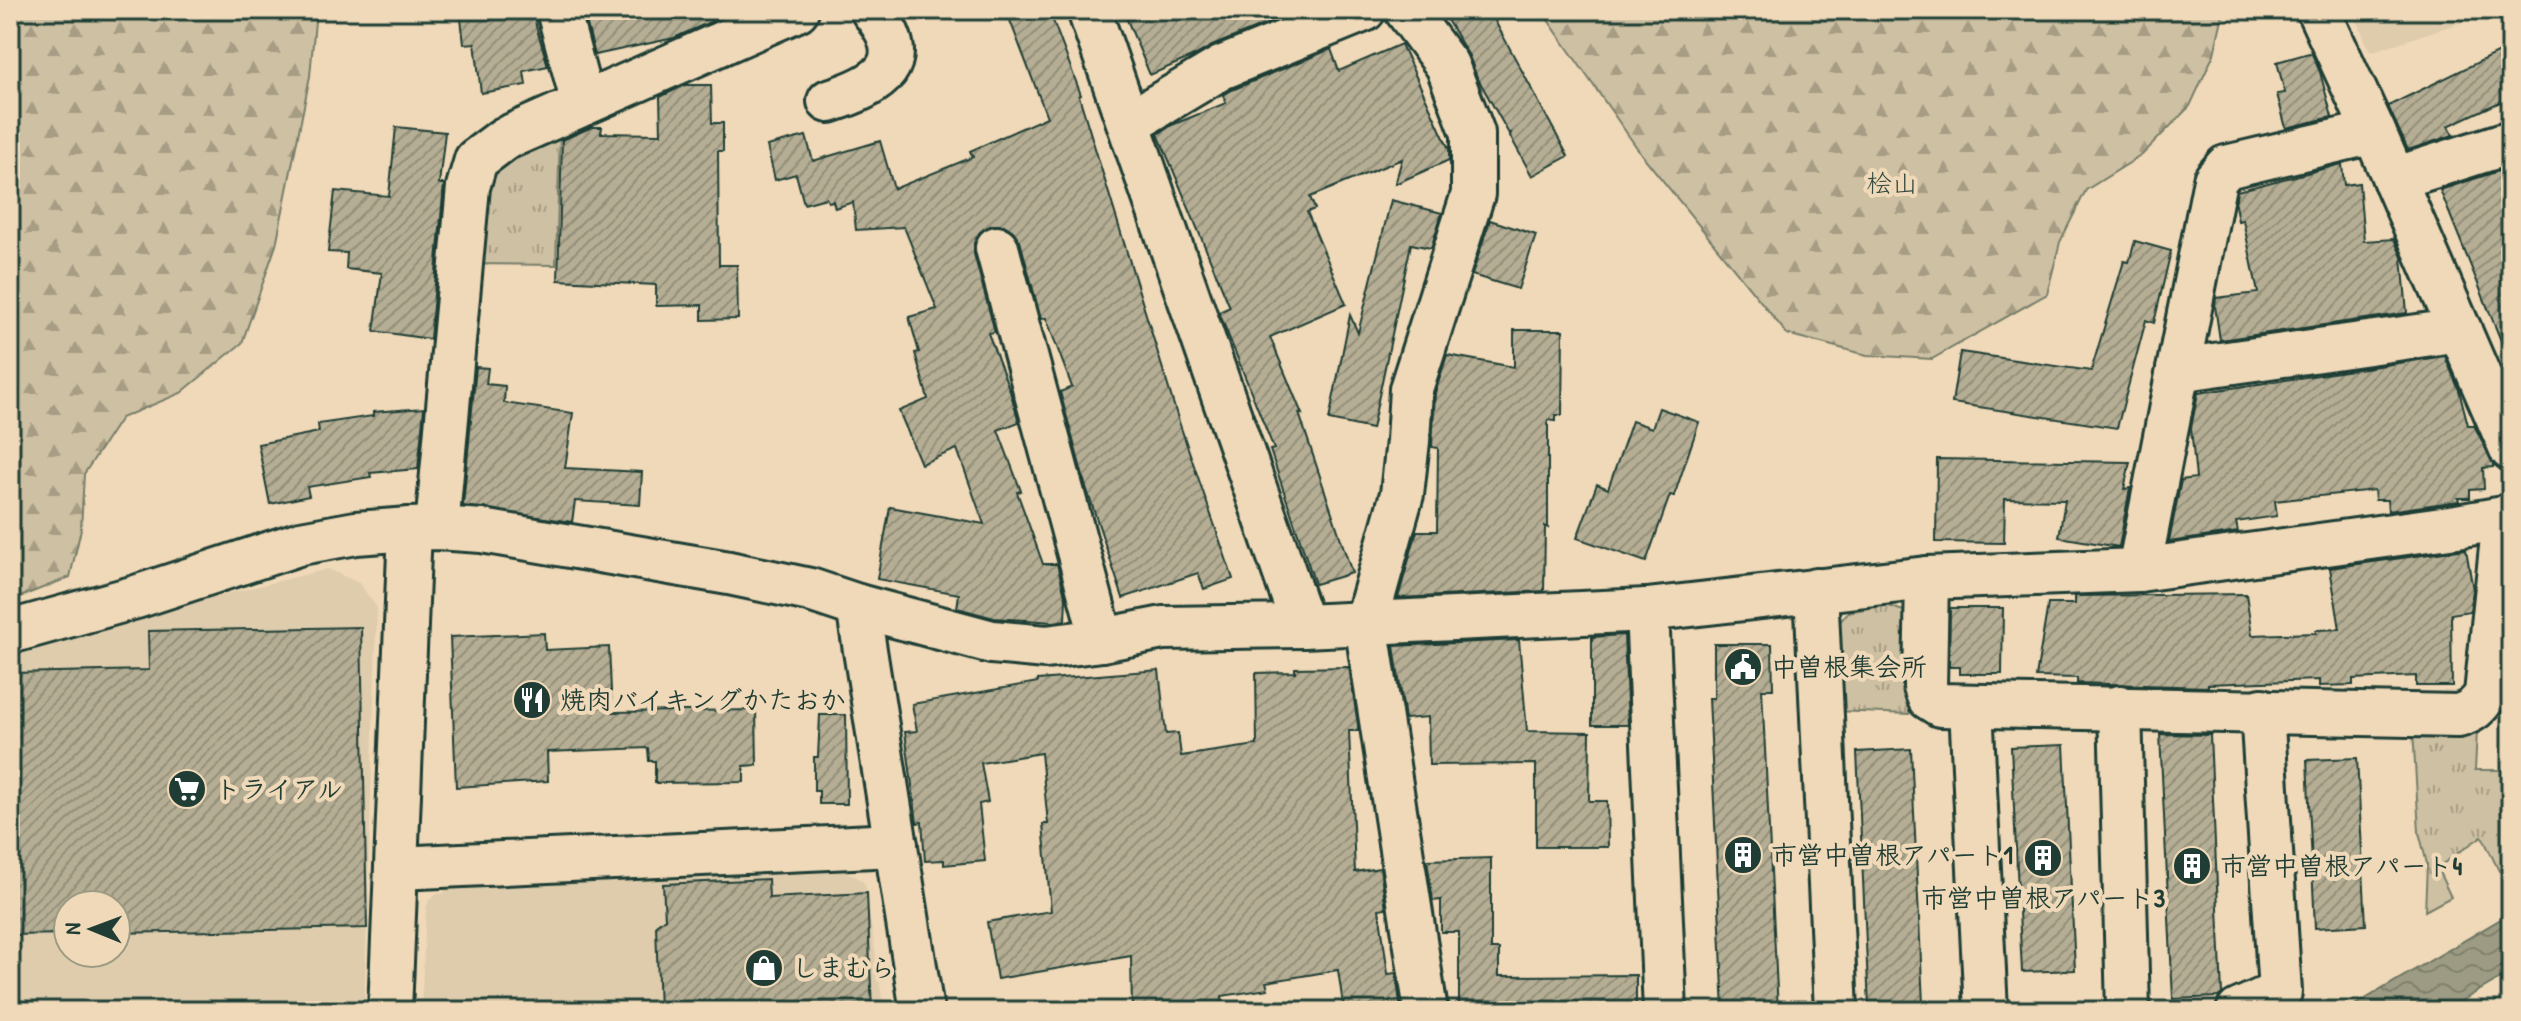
<svg xmlns="http://www.w3.org/2000/svg" width="2521" height="1021" font-family="'Patrick Hand','Klee One',sans-serif">
	<style>
		.built { fill: #deccad; fill-rule: evenodd }
		.grass { fill: url(#grass-tufts); stroke: #767e6b; stroke-width: 2 }
		.forest { fill: url(#forest-firs); stroke: #767e6b; stroke-width: 2 }
		.water { fill: url(#water-waves); stroke: #6b7563; stroke-width: 2 }
		.building { fill: url(#building-hatch); stroke: #1f3d34; stroke-width: 2 }
		.lines { fill: none; stroke-linecap: round; stroke-linejoin: round }
		.minor-casing { stroke: #1f3d34; stroke-width: 48 }
		.minor { stroke: #f0d9b8; stroke-width: 42 }
		.labels { text-anchor: middle; stroke-width: 8; stroke-linejoin: round; paint-order: stroke }
		.park-label { font-size: 26px; fill: #304a3f; stroke: #f0d9b8 }
		.poi-label { font-size: 26px; font-weight: bold; fill: #1f3d34; stroke: #f0d9b8; text-anchor: start }
	</style>
	<defs>
		<pattern id="grass-tufts" width="24" height="20" patternUnits="userSpaceOnUse" patternTransform="scale(2)"><rect width="24" height="20" fill="#cec0a2"/><path d="M3 7l-1-3M5 7V3M7 7l1-3M15 17l-1-3M17 17v-4M19 17l1-3" fill="none" stroke="#a79d85"/></pattern>
		<pattern id="forest-firs" width="22" height="20" patternUnits="userSpaceOnUse" patternTransform="scale(2)"><rect width="22" height="20" fill="#cec0a2"/><path d="M5 1l3.5 6h-7zM16 11l3.5 6h-7z" fill="#a79d85"/></pattern>
		<pattern id="water-waves" width="16" height="10" patternUnits="userSpaceOnUse" patternTransform="scale(2)"><rect width="16" height="10" fill="#9d9b83"/><path d="M0 5q4-4 8 0t8 0" fill="none" stroke="#7f806c"/></pattern>
		<pattern id="building-hatch" width="6" height="6" patternUnits="userSpaceOnUse" patternTransform="scale(2)"><rect width="6" height="6" fill="#b5ae94"/><path d="M-1 1l2-2M0 6l6-6M5 7l2-2" fill="none" stroke="#938f7a"/></pattern>
	</defs>
	<rect width="100%" height="100%" fill="#f0d9b8"/>
	<filter id="ink" filterUnits="userSpaceOnUse"><feTurbulence type="fractalNoise" baseFrequency=".0125" numOctaves="2"/><feDisplacementMap in="SourceGraphic" scale="16" xChannelSelector="R" yChannelSelector="G"/><feConvolveMatrix kernelMatrix="1 2 1 2 8 2 1 2 1" color-interpolation-filters="sRGB"/></filter>
	<g filter="url(#ink)">
		<g class="built">
			<path d="M2353 10H2499L2370 52Z"/>
			<path d="M328 569 359 583 377 608 364 1011H10V651L75 631ZM68 905H116V953H68Z"/>
			<path d="M835 868 857 877 865 884 884 1011H421L426 908 429 900 435 894 445 893 443 882Z"/>
		</g>
		<g class="grass">
			<path d="M560 135 556 265 471 264 484 180 503 158Z"/>
			<path d="M1886 605 1909 613V714L1835 711 1834 629 1848 612Z"/>
			<path d="M2413 730H2477L2475 770H2511V863L2499 871 2482 836 2437 868 2451 897 2425 911 2427 864 2419 832Z"/>
		</g>
		<g class="forest">
			<path d="M10 10H316L310 76 276 245 242 343 181 393 121 418 84 474 81 529 70 577 10 601Z"/>
			<path d="M1541 10H2224L2214 54 2190 106 2142 155 2086 190 2060 242 2047 294 1932 359 1867 355 1787 334 1642 155Z"/>
		</g>
		<path class="water" d="M2511 913V972L2444 1011H2345Z"/>
		<g class="building">
			<path d="M460 10H534L536 26 548 66 524 71 526 85 481 93 475 43 464 44Z"/>
			<path d="M594 10H737L674 38 595 55 585 17 596 16Z"/>
			<path d="M1006 10H1049L1081 95 1079 96 1179 422 1233 579 1204 589 1198 573 1123 598 1085 484 1060 392 1072 387 1046 318 1041 319 1020 241 1013 231 1004 225H992L980 232 974 243V254L995 332 988 333 1010 391 1019 422 998 430 1021 491 1017 492 1043 564H1057L1066 599 1065 620 1054 622 994 618 957 608 959 594 877 579 890 507 984 524 957 449 921 464 899 411 928 399 915 353 919 352 909 317 937 309 904 227 856 230 853 202 835 208 833 201 828 202 826 198 804 204 796 174 775 180 767 146 806 136 813 161 880 141 894 189 973 157 970 151 1047 117Z"/>
			<path d="M1123 10H1300L1212 46 1194 56 1150 75Z"/>
			<path d="M1441 10H1489L1568 156 1532 176 1510 136 1511 133 1509 134 1477 77 1469 56Z"/>
			<path d="M1401 44 1449 149V160L1395 184 1402 159 1310 197 1315 209 1307 212 1346 304 1270 337 1302 414 1299 413 1352 573 1315 584 1270 450 1274 449 1219 312 1230 307 1158 134 1172 125 1226 103 1223 95 1232 90 1331 49 1339 71Z"/>
			<path d="M2511 46V97L2448 126 2453 135 2408 150 2388 106Z"/>
			<path d="M2309 53 2312 54 2320 72 2332 117 2286 128 2277 94 2285 93 2277 62Z"/>
			<path d="M685 85H711L712 123H723V151H718L719 265H737L738 319 702 320V305L656 306V285L558 280 562 140 592 127H602L601 133 661 134 660 97Z"/>
			<path d="M396 127 445 132 439 184H444L430 339 374 331 382 273 346 269 347 253 328 252 335 191 389 196Z"/>
			<path d="M2342 164 2344 185 2359 183 2364 241 2394 239 2402 257 2407 313 2220 340 2215 306 2216 298 2258 293 2243 220 2238 221 2235 205 2237 191Z"/>
			<path d="M2511 167V363H2510L2440 190Z"/>
			<path d="M1391 200 1442 213 1431 248 1411 244 1372 429 1329 420 1350 315 1358 333Z"/>
			<path d="M1490 220 1536 235 1518 289 1472 275Z"/>
			<path d="M2135 241 2171 251 2154 323 2146 320 2117 428 1952 403 1960 352 2091 371 2124 261 2129 262Z"/>
			<path d="M1514 330H1563L1562 415H1556V421L1548 420V528L1545 526 1544 591 1398 598 1417 531H1437L1438 448 1432 447 1435 393 1447 355 1514 367Z"/>
			<path d="M2445 356 2459 390 2468 425H2474L2493 463V467L2483 468 2484 489 2470 490V498H2458L2459 501 2388 511 2387 500H2375L2374 490 2275 501 2277 516 2236 522 2238 532 2169 542 2181 480 2196 478 2191 428 2198 393Z"/>
			<path d="M476 367 488 368 486 384 505 386 504 403 573 413 565 468 642 472 640 505 575 501 572 522 463 506Z"/>
			<path d="M424 408 418 469 370 473 371 477 307 487 309 496 270 504 258 444 319 432 318 424 373 416V412Z"/>
			<path d="M1659 408 1699 422 1674 496 1670 495 1646 562 1577 538 1597 484 1608 489 1632 421 1652 428Z"/>
			<path d="M1937 459 2130 462 2124 489 2130 488 2119 547 2059 537 2065 500 2005 499 2004 543 1936 542Z"/>
			<path d="M2466 549 2473 590 2470 611 2451 614 2452 686H2416V676L2353 679V685L2319 686V680L2208 684V687L2077 683V678L2036 677 2048 604H2075V596L2246 594 2252 635 2316 633V630L2340 629 2330 568Z"/>
			<path d="M1950 608H2003L2002 674H1960V667H1949Z"/>
			<path d="M361 627 367 928 116 933V905H68V934L10 935V673L149 670 148 631Z"/>
			<path d="M544 633 545 650 609 647 612 712 756 710 757 765 744 766V782L655 783V761H649L648 748 547 752 548 781 456 787 450 637Z"/>
			<path d="M1624 635 1628 725H1592V637Z"/>
			<path d="M1519 640 1527 731 1590 732 1589 801H1607L1608 847H1536V764L1429 765 1428 717 1405 719 1394 646Z"/>
			<path d="M1714 644H1772L1773 689H1762L1778 1011H1724L1709 698H1714Z"/>
			<path d="M1349 667 1358 725V731H1349L1355 872 1380 868 1386 908 1379 909 1388 974 1396 973 1401 1011H1344L1338 970 1266 982 1268 989 1222 996 1223 1011H1132L1131 956 997 979 987 922 1051 911 1043 824H1048L1041 753 981 763 988 802 979 804 985 861 944 865V860L925 861 922 822 917 823 905 732 917 731 912 704 1038 682V680L1159 670 1166 734 1178 733 1181 756 1257 745 1256 673 1295 672V668Z"/>
			<path d="M820 715H846L847 804H819V791H814V757H818Z"/>
			<path d="M2160 734 2210 735 2222 994 2218 997 2173 999Z"/>
			<path d="M2064 745 2075 970 2022 972 2011 747Z"/>
			<path d="M1911 749 1923 1004 1869 1007 1857 752Z"/>
			<path d="M2357 758 2366 925 2315 928 2307 760Z"/>
			<path d="M1491 858V949H1499V976L1636 975V1011H1459V932H1441V900L1433 901 1427 860Z"/>
			<path d="M768 879 769 898 867 893 872 1011H659L656 925 665 918 663 884Z"/>
		</g>
		<g class="lines">
			<defs>
				<g id="minor">
					<path d="M558 10 583 104"/>
					<path d="M1089 10 1303 626"/>
					<path d="M1406 10 1447 65 1473 133V194L1411 389 1408 441 1402 494 1366 623 1426 1011"/>
					<path d="M2318 10 2374 132 2511 449"/>
					<path d="M829 101C880 85 916 64 872 10"/>
					<path d="M1129 123 1221 68 1364 10"/>
					<path d="M2394 179 2511 142"/>
					<path d="M997 248 1102 640"/>
					<path d="M2178 370 2460 330"/>
					<path d="M437 528 468 187 476 160 504 139 797 10"/>
					<path d="M2139 570 2215 180 2226 167 2374 132"/>
					<path d="M1927 578 1925 687 1929 698 1940 705 2458 716C2472 712 2479 706 2486 694L2504 518"/>
					<path d="M1816 590 1836 1011"/>
					<path d="M858 606 922 1011"/>
					<path d="M1647 610 1665 1011"/>
					<path d="M10 632 136 597 301 543 356 533 410 529 437 528 482 531 729 573 810 590 858 606 992 642 1046 647 1102 640 1163 628 1303 626 1647 610 1927 578 2139 570 2457 526 2504 518 2511 514"/>
					<path d="M1971 707 1986 1011"/>
					<path d="M2120 707 2128 1011"/>
					<path d="M397 868 896 845"/>
					<path d="M390 1011 410 529"/>
					<path d="M2238 1011 2280 992 2262 710"/>
				</g>
			</defs>
			<use href="#minor" class="minor-casing"/>
			<use href="#minor" class="minor"/>
		</g>
	</g>
	<defs>
		<symbol id="civic-disc" viewBox="-11 -11 22 22"><circle r="9.5" fill="#1f3d34" stroke="#f0d9b8"/><path d="M-.6-6.5H3V-4.5H.6V-3L4-1V1h2V6H-6V1h2V-1L-.6-3ZM-1.2 2.5V6h2.4V2.5Z" fill="#fff"/></symbol>
		<symbol id="restaurant-disc" viewBox="-11 -11 22 22"><circle r="9.5" fill="#1f3d34" stroke="#f0d9b8"/><path d="M-5-6h1v4h1v-4h1v4h1v-4h1v5L-1.5 .5V6h-2V.5L-5-1ZM5-6V6H3V1.5H1.5Q1.5-4 5-6Z" fill="#fff"/></symbol>
		<symbol id="supermarket-disc" viewBox="-11 -11 22 22"><circle r="9.5" fill="#1f3d34" stroke="#f0d9b8"/><path d="M-6-5.5h2.5l.6 2H6L4.5 2H-2.5L-4.4-4H-6ZM-1.5 3.2a1.3 1.3 0 1 0 .1 0ZM3 3.2a1.3 1.3 0 1 0 .1 0Z" fill="#fff"/></symbol>
		<symbol id="building-disc" viewBox="-11 -11 22 22"><circle r="9.5" fill="#1f3d34" stroke="#f0d9b8"/><path d="M-4-6H4V6H1V3H-1V6H-4ZM-2.5-4.3h1.7v1.8h-1.7ZM.8-4.3h1.7v1.8H.8ZM-2.5-1h1.7V.8h-1.7ZM.8-1h1.7V.8H.8Z" fill="#fff"/></symbol>
		<symbol id="shop-disc" viewBox="-11 -11 22 22"><circle r="9.5" fill="#1f3d34" stroke="#f0d9b8"/><path d="M-5-2.5h2.3a2.7 3.5 0 0 1 5.4 0H5L5.5 6h-11ZM-1.5-2.5h3a1.5 2.3 0 0 0-3 0Z" fill="#fff"/></symbol>
	</defs>
	<g fill-rule="evenodd">
		<use href="#civic-disc" x="1721" y="645" width="44" height="44"/>
		<use href="#restaurant-disc" x="510" y="678" width="44" height="44"/>
		<use href="#supermarket-disc" x="165" y="767" width="44" height="44"/>
		<use href="#building-disc" x="1721" y="833" width="44" height="44"/>
		<use href="#building-disc" x="2021" y="836" width="44" height="44"/>
		<use href="#building-disc" x="2170" y="844" width="44" height="44"/>
		<use href="#shop-disc" x="742" y="946" width="44" height="44"/>
	</g>
	<g class="labels">
		<g class="park-label">
			<text x="1892" y="192">桧山</text>
		</g>
		<g class="poi-label">
			<text x="1771" y="676">中曽根集会所</text>
			<text x="560" y="709">焼肉バイキングかたおか</text>
			<text x="215" y="798">トライアル</text>
			<text x="1771" y="864">市営中曽根アパート1</text>
			<text x="2220" y="875">市営中曽根アパート4</text>
			<text x="2043" y="907" text-anchor="middle">市営中曽根アパート3</text>
			<text x="792" y="977">しまむら</text>
		</g>
	</g>
	<rect width="2521" height="1021" fill="none" stroke="#f0d9b8" stroke-width="40"/>
	<rect x="20" y="20" width="2481" height="981" fill="none" stroke="#1f3d34" stroke-width="3" filter="url(#ink)"/>
	<g transform="translate(92 929) rotate(271)"><circle r="38" fill="#f0d9b8" stroke="#9c9b83" stroke-width="2"/>
	<path d="M0-6L14 30L0 20L-14 30Z" fill="#1f3d34"/>
	<text y="-12" font-size="22" font-weight="bold" text-anchor="middle" fill="#1f3d34">N</text>
	</g>
</svg>
